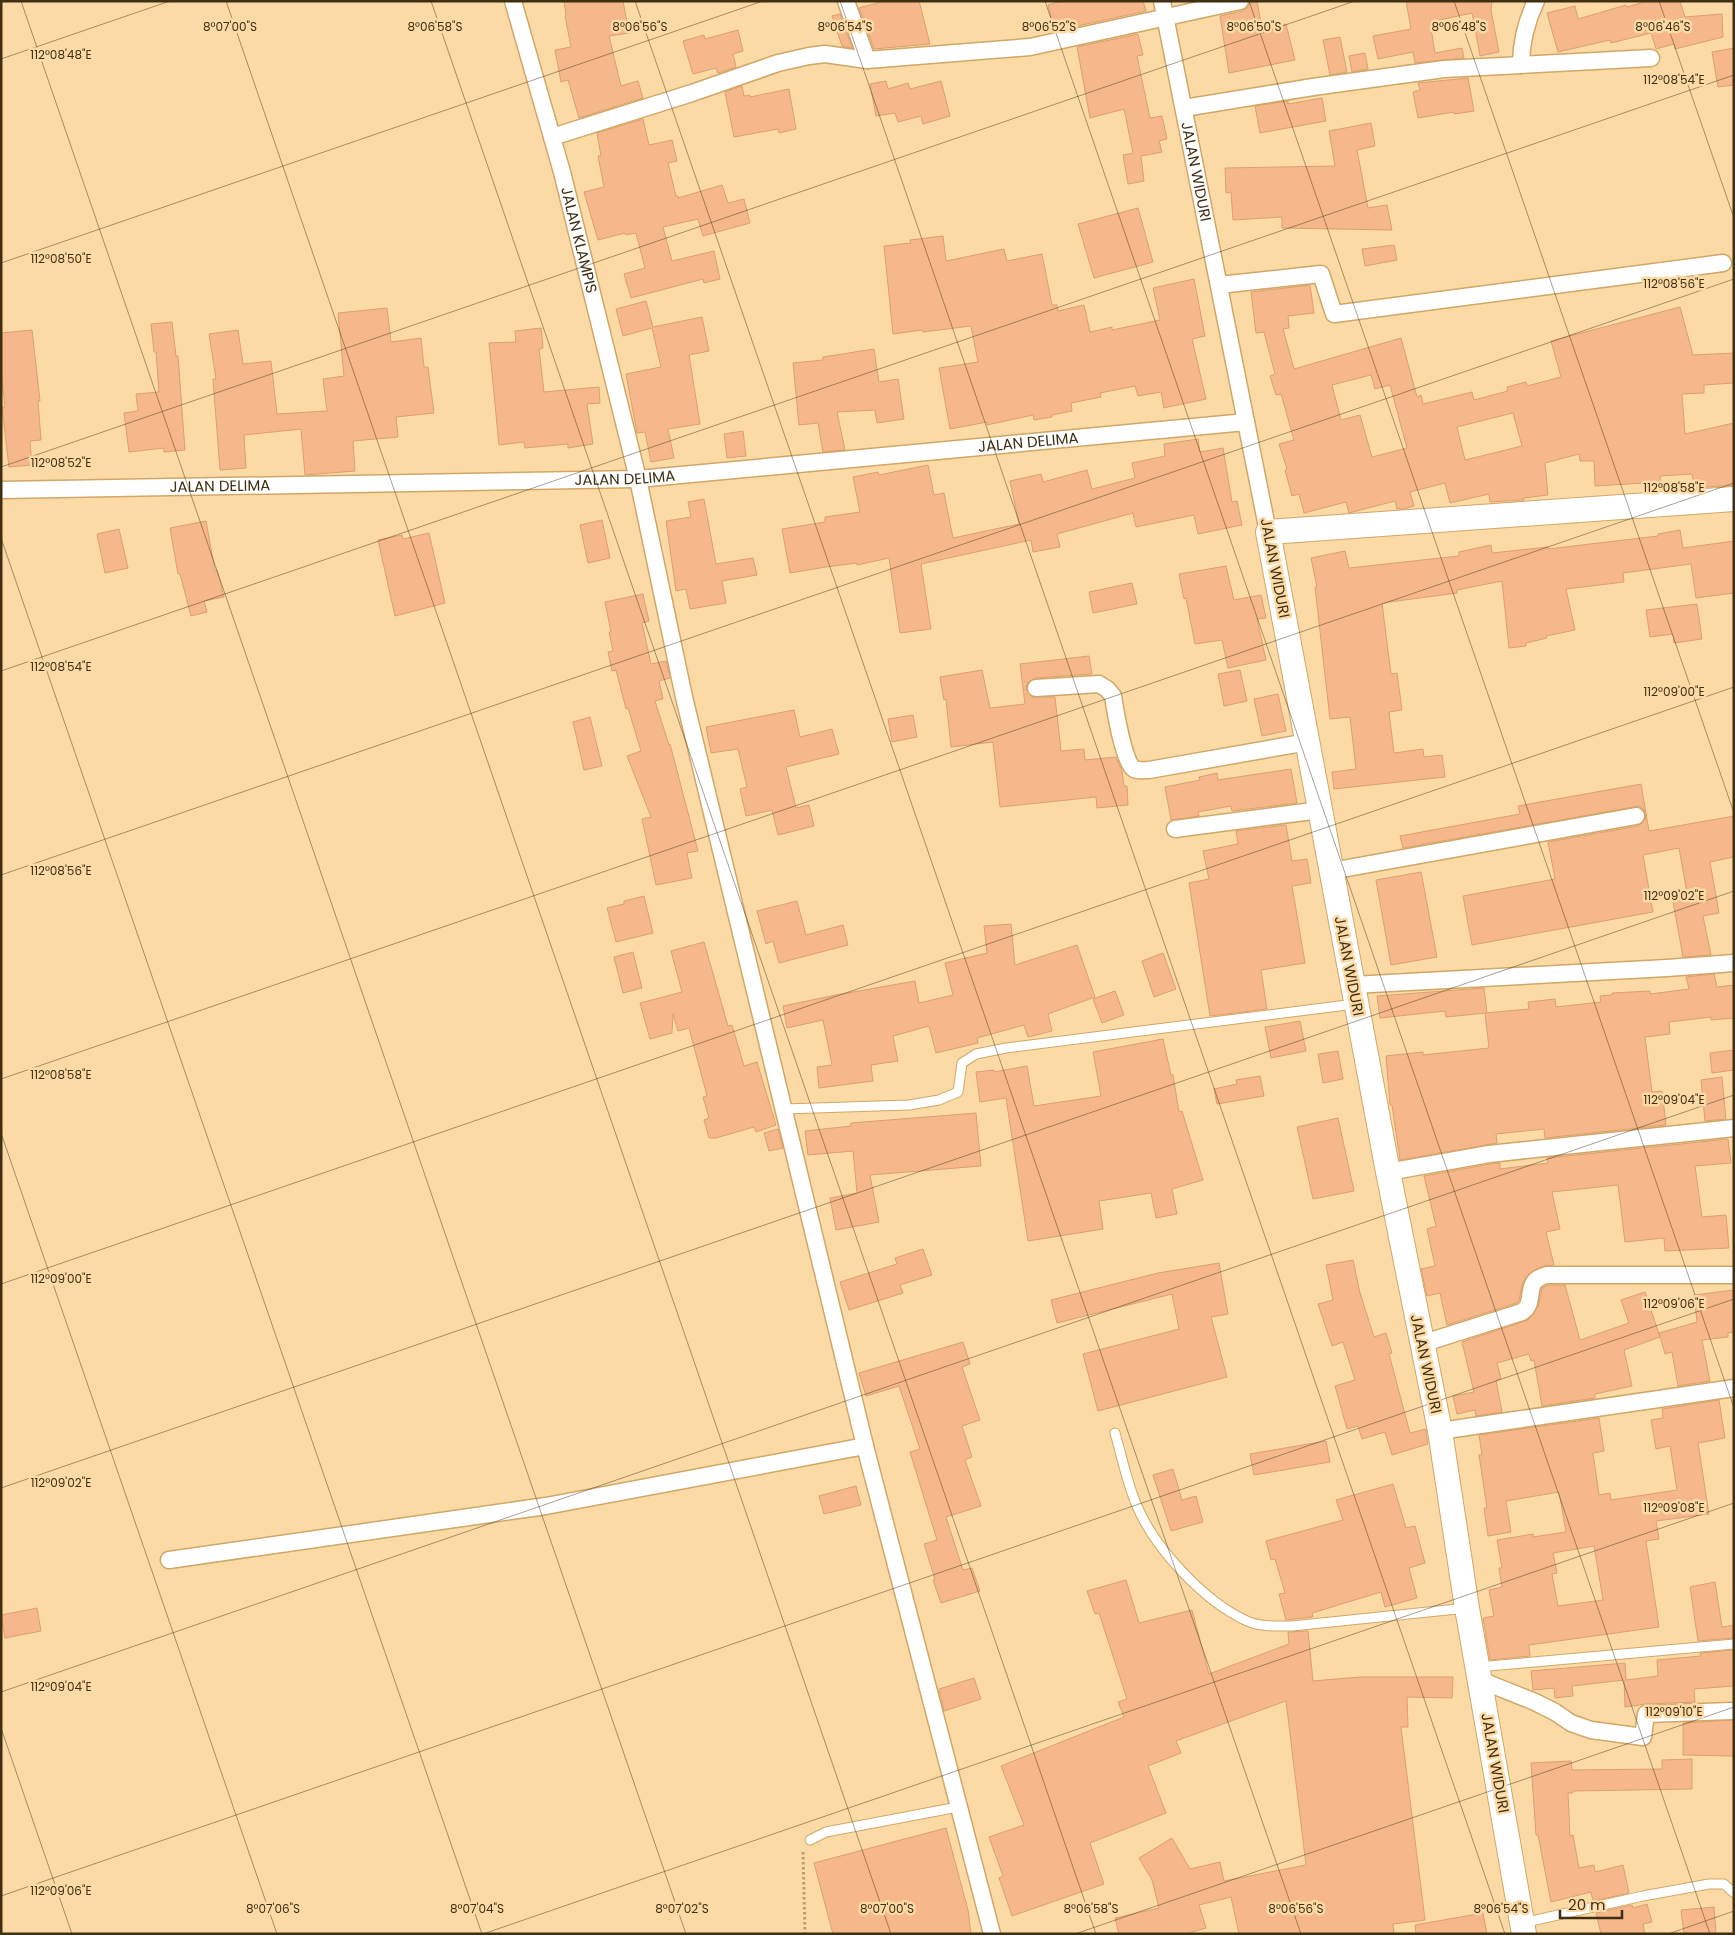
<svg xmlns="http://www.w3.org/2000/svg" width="1735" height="1935" font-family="Poppins,sans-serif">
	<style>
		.building { fill: #f6b88a; stroke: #dc9f70; fill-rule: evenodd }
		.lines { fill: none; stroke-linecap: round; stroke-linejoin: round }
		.service-casing { stroke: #d0a766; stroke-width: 11 }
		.minor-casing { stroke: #d0a766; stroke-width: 19 }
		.secondary-casing { stroke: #d0a766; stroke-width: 26 }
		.path { stroke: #ba9f73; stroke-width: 3; stroke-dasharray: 2.5 2.5; stroke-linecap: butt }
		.service { stroke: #fff; stroke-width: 9 }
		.minor { stroke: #fff; stroke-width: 16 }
		.secondary { stroke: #fff; stroke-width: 24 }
		.ticks { fill: none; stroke: #3f2f13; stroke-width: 1; stroke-opacity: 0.45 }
		.labels { text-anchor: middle; stroke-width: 5; stroke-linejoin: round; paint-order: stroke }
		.street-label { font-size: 15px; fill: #3f2f13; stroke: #fcdaa6 }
		.ticks-label { font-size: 12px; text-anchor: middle; fill: #3f2f13; stroke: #fcdaa6; stroke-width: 5; stroke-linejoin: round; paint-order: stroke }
	</style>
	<rect width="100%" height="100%" fill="#fcdaa6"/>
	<g class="building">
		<path d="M564 1H623L629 33 609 36 621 86 638 81 643 98 579 118 568 80 561 82 555 50 571 47 565 16 566 15Z"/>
		<path d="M885 1H919L930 44 874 49 859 8Z"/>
		<path d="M1062 1H1143L1146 11 1073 27 1072 21 1053 26 1048 5Z"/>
		<path d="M1257 1 1262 28 1286 24 1295 60 1229 73 1220 16 1243 11 1247 8 1250 3Z"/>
		<path d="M1406 1H1492L1491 10 1499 52 1480 56 1472 13 1430 22 1435 53 1462 48 1464 58 1415 63 1413 52 1378 59 1373 36 1411 29Z"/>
		<path d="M1648 1H1680L1685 17 1722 14 1723 37 1675 49 1674 44 1656 49 1651 33 1611 43 1610 40 1558 52 1547 13 1575 6 1578 19 1626 5 1627 7Z"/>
		<path d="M840 14 852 48H851L842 46 832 16Z"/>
		<path d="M738 30 743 51 733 54 736 67 718 73 716 68 693 74 683 41 704 35 705 39Z"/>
		<path d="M1138 34 1143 55 1137 56 1150 118 1162 116 1167 139 1159 141 1162 152 1141 156 1144 181 1128 184 1123 155 1133 153 1124 109 1090 118 1077 47Z"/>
		<path d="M1340 37 1347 72 1330 75 1323 40Z"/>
		<path d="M1734 48V85L1718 87 1712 52Z"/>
		<path d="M1365 53 1368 69 1352 72 1349 56Z"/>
		<path d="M1468 78 1474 111 1454 114V112L1418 118 1413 92 1420 90 1418 83Z"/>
		<path d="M886 81 888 89 908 83 910 89 941 81 950 116 923 124 921 116 898 122 895 113 876 116 870 84Z"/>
		<path d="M742 86 744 96 750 95V97L789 89 796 129 779 133 778 129 734 137 725 92Z"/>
		<path d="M1322 98 1326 121 1260 133 1255 106 1288 101V104Z"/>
		<path d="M643 119 649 145 672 140 677 161 668 163 676 196H678V198L722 185 728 203 744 199 750 223 703 236 698 219 663 227 672 261 714 251 720 279 704 283 703 279 631 298 624 274 645 268 636 233 626 235 625 233 598 240 584 192 604 187 598 156H601L597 133Z"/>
		<path d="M1371 123 1375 146 1357 150 1368 208 1387 205 1392 230 1282 228V217L1233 220 1231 192 1226 193 1225 168 1335 166 1329 131Z"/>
		<path d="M1138 208 1153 262 1094 278 1078 224Z"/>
		<path d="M943 236 946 261 1004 249 1007 261 1042 254 1052 305H1057L1058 311 1084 305 1090 332 1112 327V330L1160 320 1153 288 1194 279 1205 336 1192 339 1206 399 1164 408 1161 392 1138 396 1135 386 1100 393 1101 397 1071 403 1072 411 1052 415V417L1034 420 1033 415 987 425V422L950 429 939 368 978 362 971 326 923 332 922 330 893 334 884 246 911 243 910 240Z"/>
		<path d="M1394 245 1397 260 1365 266 1362 249Z"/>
		<path d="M1310 285 1314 313 1288 316 1289 328 1283 329 1294 369 1401 338 1417 397 1421 395 1423 404 1472 392 1474 400 1508 391 1507 387 1526 382 1527 386 1561 377 1551 341 1680 307 1693 355 1734 353V383L1704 385V393L1682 394 1685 434 1734 423V485L1695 488 1692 474 1660 476 1661 482 1595 486 1594 461H1580L1579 454 1545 463 1548 495 1524 498V500L1490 502 1489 494 1450 503 1445 483 1410 492 1414 506 1403 509H1397L1395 501 1349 513 1346 502 1304 513 1299 494 1292 496 1285 470 1287 469 1279 444 1294 440 1281 394 1276 395 1270 376 1275 374 1264 332 1256 333 1251 292ZM1371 375 1375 389 1390 385 1407 448 1372 457 1360 415 1341 420 1332 385ZM1513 413 1522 446 1465 460 1457 427Z"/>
		<path d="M646 301 653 327 702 317 709 351 689 355 700 424 668 429 674 458 651 462 645 432 637 433 626 374 661 367 652 328 623 336 616 309Z"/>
		<path d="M387 308 391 342 421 338 424 367H428L434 413 396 417 398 437 353 441 355 471 305 475 301 429 244 435 246 468 220 470 213 379H216L209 334 238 330 243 364 271 361 277 414 327 411 323 379 344 376 338 313Z"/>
		<path d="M172 322 176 356H178L185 450 164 452V448L129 452 124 413 138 411 136 394 159 392 156 352H154L151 324Z"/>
		<path d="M541 328 543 348 539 349 544 392 599 387 600 403 587 404 593 444 568 448V444L525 448 524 442 499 445 489 343 516 342 515 331Z"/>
		<path d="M32 330 40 401H38L41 440 30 441 32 465 9 467 2 407H5L1 372V333Z"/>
		<path d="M874 349 879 382 898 379 904 419 877 423 875 410 837 412 845 450 823 452 818 423 799 425 793 363 823 360V357Z"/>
		<path d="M743 431 746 456 727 458 724 434Z"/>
		<path d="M1198 439 1200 452 1223 448 1232 502 1237 501 1242 525 1198 534 1194 515 1136 527 1133 513 1057 534 1060 547 1033 552 1031 540 921 564 931 629 900 633 889 558 857 565V563L826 567 790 573 782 529 825 522V517L860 512 853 477 878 472 879 475 928 465 934 495 944 493 953 538 1019 524 1010 481 1041 474 1043 482 1087 470 1092 489 1135 478 1132 463 1165 456 1164 444Z"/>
		<path d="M704 499 716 564 753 558 757 575 722 581 726 603 690 609 686 589 676 591 666 521 691 517 688 502Z"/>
		<path d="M602 520 610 558 588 563 580 525Z"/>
		<path d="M206 521 215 571 217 570 224 597 204 601 207 612 191 616 180 574H178L170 528Z"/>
		<path d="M119 529 128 568 105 573 97 534Z"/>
		<path d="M1680 530 1683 548 1734 541V593L1696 598 1691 564 1623 573 1624 582 1566 589 1575 630 1546 636 1547 638 1526 643V646L1509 648 1502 581 1457 590V593L1382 603 1391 674 1397 673 1402 710 1389 712 1394 753 1423 749 1424 757 1442 755 1445 777 1334 789 1332 772 1356 769 1350 717 1330 719 1315 587H1317L1311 558 1345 551 1349 568 1459 556V552L1491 545 1492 553 1548 547V549L1658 536V534Z"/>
		<path d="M429 533 445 603 395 616 378 540 402 535 403 539Z"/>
		<path d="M1226 566 1234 600 1261 595 1266 618 1257 619 1266 660 1228 668 1222 640 1195 644 1186 598 1184 599 1179 574Z"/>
		<path d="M1132 583 1137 604 1093 613 1089 592Z"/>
		<path d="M643 594 649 621 642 623 651 664 666 661 670 678 659 681 663 699 655 701 669 745 670 744 698 851 687 853 692 878 656 885 642 819 651 817 627 756 641 751 628 708 626 709 616 670 612 671 608 652 613 651 609 632H611L605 602Z"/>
		<path d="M1697 604 1702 639 1674 643 1673 634 1650 637 1646 610Z"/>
		<path d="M1089 656 1092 674 1035 678 1027 683 1026 689 1032 697H1055L1061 751 1084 749 1085 760 1116 757 1122 771 1124 786H1127L1128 805 1097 808 1096 797 1000 807 993 742 951 747 946 699 944 700 940 677 982 670 990 708 1025 704 1020 664Z"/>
		<path d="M1240 670 1247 701 1224 706 1218 674Z"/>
		<path d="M1278 694 1286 731 1262 736 1254 699Z"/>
		<path d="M794 710 800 737 832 729 839 754 786 767 796 808 809 805 814 826 778 835 772 810 746 816 740 789 747 787 738 749 711 753 706 727Z"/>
		<path d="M913 715 917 737 892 742 888 719Z"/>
		<path d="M590 717 602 766 584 770 573 722Z"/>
		<path d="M1291 769 1297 803 1232 811 1231 806 1198 812 1199 816 1171 820 1165 787 1200 780 1199 777 1217 773 1218 780Z"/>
		<path d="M1641 784 1649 831 1734 816V857L1710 862 1719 913 1703 916 1711 955 1683 957 1672 896 1687 893 1679 848 1643 855 1653 912 1472 945 1463 896 1555 879 1548 842 1638 826 1645 820 1646 815 1644 810 1639 806 1403 848 1400 836 1520 814 1518 806Z"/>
		<path d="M1286 825 1292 861 1307 859 1311 883 1292 886 1305 963 1261 970 1267 1009 1210 1016 1189 883 1209 879 1203 851 1238 844 1236 831Z"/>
		<path d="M1421 872 1437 957 1391 965 1376 880Z"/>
		<path d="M644 896 653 933 616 942 607 908 624 904V901Z"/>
		<path d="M797 901 806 935 843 925 848 945 779 963 773 941 766 944 757 911Z"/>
		<path d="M1011 924 1015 965 1077 945 1095 997 1048 1014 1052 1031 1028 1037 1024 1025 977 1038 978 1043 936 1053 929 1026 893 1036 898 1061 871 1065 873 1081 819 1088 817 1067 832 1065 823 1020 787 1028 783 1006 836 995 915 981 919 1003 953 995 945 963 987 953 984 926Z"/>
		<path d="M704 942 728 1026 732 1025 744 1066 757 1062 776 1125 756 1132 754 1127 716 1138H709L704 1120 709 1118 703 1097 707 1096 689 1028 678 1031 673 1014 672 1033 650 1039 640 1003 682 992 671 951Z"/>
		<path d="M633 952 642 988 623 993 614 957Z"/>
		<path d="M1163 953 1176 989 1154 997 1142 961Z"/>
		<path d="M1714 974 1717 987 1734 985V1018L1711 1020V1017L1669 1022 1670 1034 1645 1037 1652 1092 1662 1091 1666 1125 1545 1138 1544 1129 1496 1134 1497 1143 1400 1160 1392 1105H1390L1386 1056 1423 1052V1055L1489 1048 1485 1013 1529 1009 1528 1002 1555 999 1556 1007 1601 1002 1600 996 1612 995V993L1650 991V994L1689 989 1686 977Z"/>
		<path d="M1484 988 1487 1013 1446 1017 1445 1011 1380 1018 1377 996Z"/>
		<path d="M1115 991 1124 1015 1102 1023 1093 999Z"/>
		<path d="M1300 1021 1306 1051 1271 1058 1265 1027Z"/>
		<path d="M1163 1039 1171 1075H1173L1179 1112 1182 1111 1203 1180 1172 1189 1177 1214 1156 1218 1151 1193 1099 1201 1103 1229 1028 1241 1006 1098 980 1102 976 1072 994 1070V1072L1027 1066 1034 1106 1101 1096 1093 1052Z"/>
		<path d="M1734 1050V1070L1712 1073 1710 1053Z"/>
		<path d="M1338 1051 1343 1079 1323 1083 1318 1054Z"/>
		<path d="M1260 1076 1264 1096 1217 1104 1214 1089 1237 1084 1236 1080Z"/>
		<path d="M1722 1077 1726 1119 1705 1121 1701 1080Z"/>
		<path d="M976 1113 981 1166 870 1175 879 1222 836 1230 830 1198 857 1193 853 1151 808 1155 805 1131 851 1126V1123Z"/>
		<path d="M1338 1118 1354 1191 1313 1199 1297 1127Z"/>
		<path d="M778 1129 783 1148 769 1151 764 1133Z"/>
		<path d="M1728 1139 1731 1163 1695 1166 1702 1217 1726 1215 1729 1248 1665 1251 1664 1238 1625 1242 1618 1185 1552 1192 1560 1229 1546 1232 1554 1265 1544 1266 1528 1275 1523 1282 1519 1300 1517 1303 1447 1325 1440 1293 1427 1296 1421 1269 1435 1266 1427 1229 1436 1226 1424 1176 1490 1164 1500 1163V1169L1548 1163 1547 1158Z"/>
		<path d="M923 1249 932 1275 900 1285 903 1293 849 1310 840 1282 897 1264 895 1258Z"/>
		<path d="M1353 1260 1360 1293 1374 1337 1386 1333 1392 1353 1389 1354 1410 1433 1426 1429V1433L1428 1444 1392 1455 1385 1432 1362 1439 1358 1426 1347 1429 1335 1386 1355 1380 1343 1342 1332 1346 1318 1304 1333 1300 1326 1265Z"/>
		<path d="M1219 1263 1228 1314 1211 1317 1227 1377 1098 1411 1083 1354 1179 1329 1172 1294 1057 1323 1051 1300 1158 1273Z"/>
		<path d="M1549 1285H1565L1580 1340 1629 1323 1621 1300 1645 1292 1660 1337 1624 1350 1632 1386 1595 1394V1398L1542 1406 1534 1360 1531 1361 1529 1354 1497 1363 1501 1379 1496 1380 1502 1412 1476 1416 1475 1410 1457 1414 1453 1396 1474 1392 1462 1342 1528 1320 1538 1307 1542 1288Z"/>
		<path d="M1734 1290V1332L1728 1333V1337L1702 1340 1710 1381 1678 1386 1672 1352 1665 1354 1659 1333 1697 1322 1694 1295Z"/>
		<path d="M963 1342 970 1364 962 1367 980 1420 962 1426 972 1457 965 1460 981 1506 946 1517 963 1570 972 1568 980 1591 941 1603 933 1580 935 1579 924 1544 937 1540 910 1452 920 1449 899 1386 866 1396 859 1373Z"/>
		<path d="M1719 1400 1725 1438 1698 1443 1709 1514 1656 1521 1659 1539 1646 1541 1659 1627 1529 1645 1530 1656 1490 1660 1483 1618 1494 1616 1489 1590 1502 1587 1499 1568H1502L1497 1540 1533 1534V1537L1566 1532 1559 1492 1506 1501 1511 1532 1488 1536 1484 1508H1487L1479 1455H1482L1479 1435 1599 1418 1604 1451 1593 1453 1599 1495 1610 1493 1611 1500 1677 1490 1670 1446 1656 1449 1651 1420 1663 1418 1662 1409ZM1594 1546 1603 1600 1558 1606 1552 1574 1557 1573 1553 1553Z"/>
		<path d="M1326 1441 1330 1462 1254 1475 1250 1454Z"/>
		<path d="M1173 1469 1182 1500 1196 1496 1203 1522 1171 1531 1153 1475Z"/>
		<path d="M1393 1484 1406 1528 1415 1526 1425 1563 1409 1568 1417 1598 1385 1607 1381 1592 1312 1613 1313 1617 1286 1620 1279 1594 1285 1593 1275 1559 1271 1560 1266 1541 1343 1520 1336 1500Z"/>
		<path d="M856 1486 861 1505 824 1514 819 1496Z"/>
		<path d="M1126 1580 1139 1623 1192 1610 1209 1674 1289 1644 1288 1632 1308 1631 1313 1681 1360 1677H1453L1452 1698 1407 1697 1408 1727H1401L1425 1920 1393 1924 1394 1934H1239L1231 1897 1199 1905 1206 1928 1185 1934H1119L1115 1918 1159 1908 1152 1880 1139 1858 1172 1838 1190 1869 1220 1862 1224 1881 1306 1865 1286 1701 1176 1741 1181 1753 1148 1766 1166 1813 1090 1843 1104 1884 1012 1916 999 1878 1003 1876 989 1837 1024 1825 1001 1766 1124 1717 1118 1702 1127 1699 1099 1613 1095 1614 1087 1591Z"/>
		<path d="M1715 1582 1722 1627 1734 1625V1638L1698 1641 1690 1587Z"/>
		<path d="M37 1608 41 1631 5 1638 1 1615Z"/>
		<path d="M1734 1650V1686L1694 1689 1695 1702 1646 1704 1625 1707 1624 1680 1572 1686 1573 1696 1555 1698 1554 1688 1533 1690 1531 1671 1625 1663 1626 1680 1658 1676 1657 1660 1701 1656 1700 1653Z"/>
		<path d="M974 1678 981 1699 944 1711 939 1689Z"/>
		<path d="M1734 1720V1756L1683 1755V1723Z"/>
		<path d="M1692 1759V1789L1573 1791V1793H1568L1570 1836 1573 1835 1579 1868 1594 1865 1595 1872 1623 1865 1629 1893 1593 1901 1591 1892 1551 1902 1538 1835H1536L1531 1763 1571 1761 1572 1770 1662 1769V1760Z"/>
		<path d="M946 1828 968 1910 971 1934H833L814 1863Z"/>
		<path d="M1647 1904 1652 1922 1643 1924 1645 1934H1601L1596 1913 1632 1905 1633 1908Z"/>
		<path d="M1714 1907 1716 1934H1684L1681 1910Z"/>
		<path d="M1483 1913 1487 1934H1416L1415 1925Z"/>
	</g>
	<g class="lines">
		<defs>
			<g id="service">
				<path d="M784 1109 909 1105 939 1100 958 1092 962 1063 976 1054 1006 1048 1355 1004"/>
				<path d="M1115 1433C1122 1457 1127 1483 1137 1506 1155 1549 1205 1602 1247 1621 1260 1627 1278 1626 1292 1626L1467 1608"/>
				<path d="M1478 1667 1734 1644"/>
				<path d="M810 1840 826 1832 958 1807"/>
				<path d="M1522 1923 1643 1896 1709 1884H1724L1734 1893"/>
			</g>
			<g id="minor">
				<path id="s1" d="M513 1 562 172 638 479 684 697 755 991 865 1446 992 1934"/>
				<path d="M846 1 867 60"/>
				<path id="s2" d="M1162 1 1268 532"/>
				<path d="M1521 65C1521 43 1526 22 1536 1"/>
				<path d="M1184 108 1313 87 1444 69 1651 58"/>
				<path d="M552 137 692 93 778 63 809 56 825 54 867 60 1030 47 1240 1"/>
				<path d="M1219 285 1321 274 1334 314 1723 263"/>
				<path id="s3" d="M1 490 638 479 1246 422"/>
				<path d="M1036 688 1099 684 1107 689 1113 696C1115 709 1124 764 1134 769 1138 771 1144 770 1149 770L1308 742"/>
				<path d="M1175 829 1320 810"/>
				<path d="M1331 871 1636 816"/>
				<path d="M1353 985 1667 968 1734 963"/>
				<path d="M1388 1172 1489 1154 1734 1128"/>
				<path d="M1421 1344 1522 1312C1538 1302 1521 1281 1547 1275H1734"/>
				<path d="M1440 1431 1734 1388"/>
				<path d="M169 1560 546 1506 865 1446"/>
				<path d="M1480 1680 1535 1702 1555 1712 1571 1723 1591 1730 1643 1737 1646 1714 1731 1711"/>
			</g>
			<path id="secondary" d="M1524 1934 1467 1608 1440 1431 1388 1172 1268 532 1734 499"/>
		</defs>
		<use href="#service" class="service-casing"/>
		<use href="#minor" class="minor-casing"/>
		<use href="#secondary" class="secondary-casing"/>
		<path class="path" d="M803 1852 805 1934"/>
		<use href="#service" class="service"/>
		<use href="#minor" class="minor"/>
		<use href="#secondary" class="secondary"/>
	</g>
	<path class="ticks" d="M21 1 686 1934M226 1 891 1934M431 1 1096 1934M635 1 1301 1934M840 1 1505 1934M1045 1 1710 1934M1249 1 1734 1408M1454 1 1734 813M1659 1 1734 218M1 59 170 1M1 263 763 1M1 467 1355 1M1 538 482 1934M1 671 1734 75M1 875 1734 279M1 1079 1734 483M1 1133 277 1934M1 1284 1734 687M1 1488 1734 891M1 1692 1734 1095M1 1728 72 1934M1 1896 1734 1299M483 1934 1734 1503M1075 1934 1734 1707M1668 1934 1734 1911"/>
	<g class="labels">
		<g class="street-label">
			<text dy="5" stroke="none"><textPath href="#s2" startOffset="174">JALAN WIDURI</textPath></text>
			<text dy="5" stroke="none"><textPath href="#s1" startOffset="248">JALAN KLAMPIS</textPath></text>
			<text dy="5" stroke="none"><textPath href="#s3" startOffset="1029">JALAN DELIMA</textPath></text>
			<text dy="5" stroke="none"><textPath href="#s3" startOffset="624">JALAN DELIMA</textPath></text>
			<text dy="5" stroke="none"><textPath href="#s3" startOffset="219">JALAN DELIMA</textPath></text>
			<text transform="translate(1275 568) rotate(79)" y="5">JALAN WIDURI</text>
			<text transform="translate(1349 966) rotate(79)" y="5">JALAN WIDURI</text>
			<text transform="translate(1426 1364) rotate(78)" y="5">JALAN WIDURI</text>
			<text transform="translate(1495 1763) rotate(80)" y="5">JALAN WIDURI</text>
		</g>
	</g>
	<g class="ticks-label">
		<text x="1459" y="31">8°06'48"S</text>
		<text x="1663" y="31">8°06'46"S</text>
		<text x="230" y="31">8°07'00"S</text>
		<text x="435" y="31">8°06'58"S</text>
		<text x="640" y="31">8°06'56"S</text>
		<text x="845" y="31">8°06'54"S</text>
		<text x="1049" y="31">8°06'52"S</text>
		<text x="1254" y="31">8°06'50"S</text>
		<text x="61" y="59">112°08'48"E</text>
		<text x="1674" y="84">112°08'54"E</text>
		<text x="61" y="263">112°08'50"E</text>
		<text x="1674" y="288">112°08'56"E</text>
		<text x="61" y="467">112°08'52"E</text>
		<text x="1674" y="492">112°08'58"E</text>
		<text x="61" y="671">112°08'54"E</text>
		<text x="1674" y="696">112°09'00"E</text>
		<text x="61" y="875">112°08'56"E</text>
		<text x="1674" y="900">112°09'02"E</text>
		<text x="61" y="1079">112°08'58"E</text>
		<text x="1674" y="1104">112°09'04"E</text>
		<text x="61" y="1283">112°09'00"E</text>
		<text x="1674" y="1308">112°09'06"E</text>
		<text x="61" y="1487">112°09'02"E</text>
		<text x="1674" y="1512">112°09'08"E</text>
		<text x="61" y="1691">112°09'04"E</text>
		<text x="1674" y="1716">112°09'10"E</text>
		<text x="61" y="1895">112°09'06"E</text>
		<text x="273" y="1913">8°07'06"S</text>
		<text x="477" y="1913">8°07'04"S</text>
		<text x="682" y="1913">8°07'02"S</text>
		<text x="887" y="1913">8°07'00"S</text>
		<text x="1091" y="1913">8°06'58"S</text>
		<text x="1296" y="1913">8°06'56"S</text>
		<text x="1501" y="1913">8°06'54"S</text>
	</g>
	<rect width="1735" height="1935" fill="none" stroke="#3f2f13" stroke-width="5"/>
	<path d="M1560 1910v8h62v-8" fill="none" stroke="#3f2f13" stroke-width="2.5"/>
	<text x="1568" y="1910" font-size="15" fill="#3f2f13" stroke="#fcdaa6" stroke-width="4" paint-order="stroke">20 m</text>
</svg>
